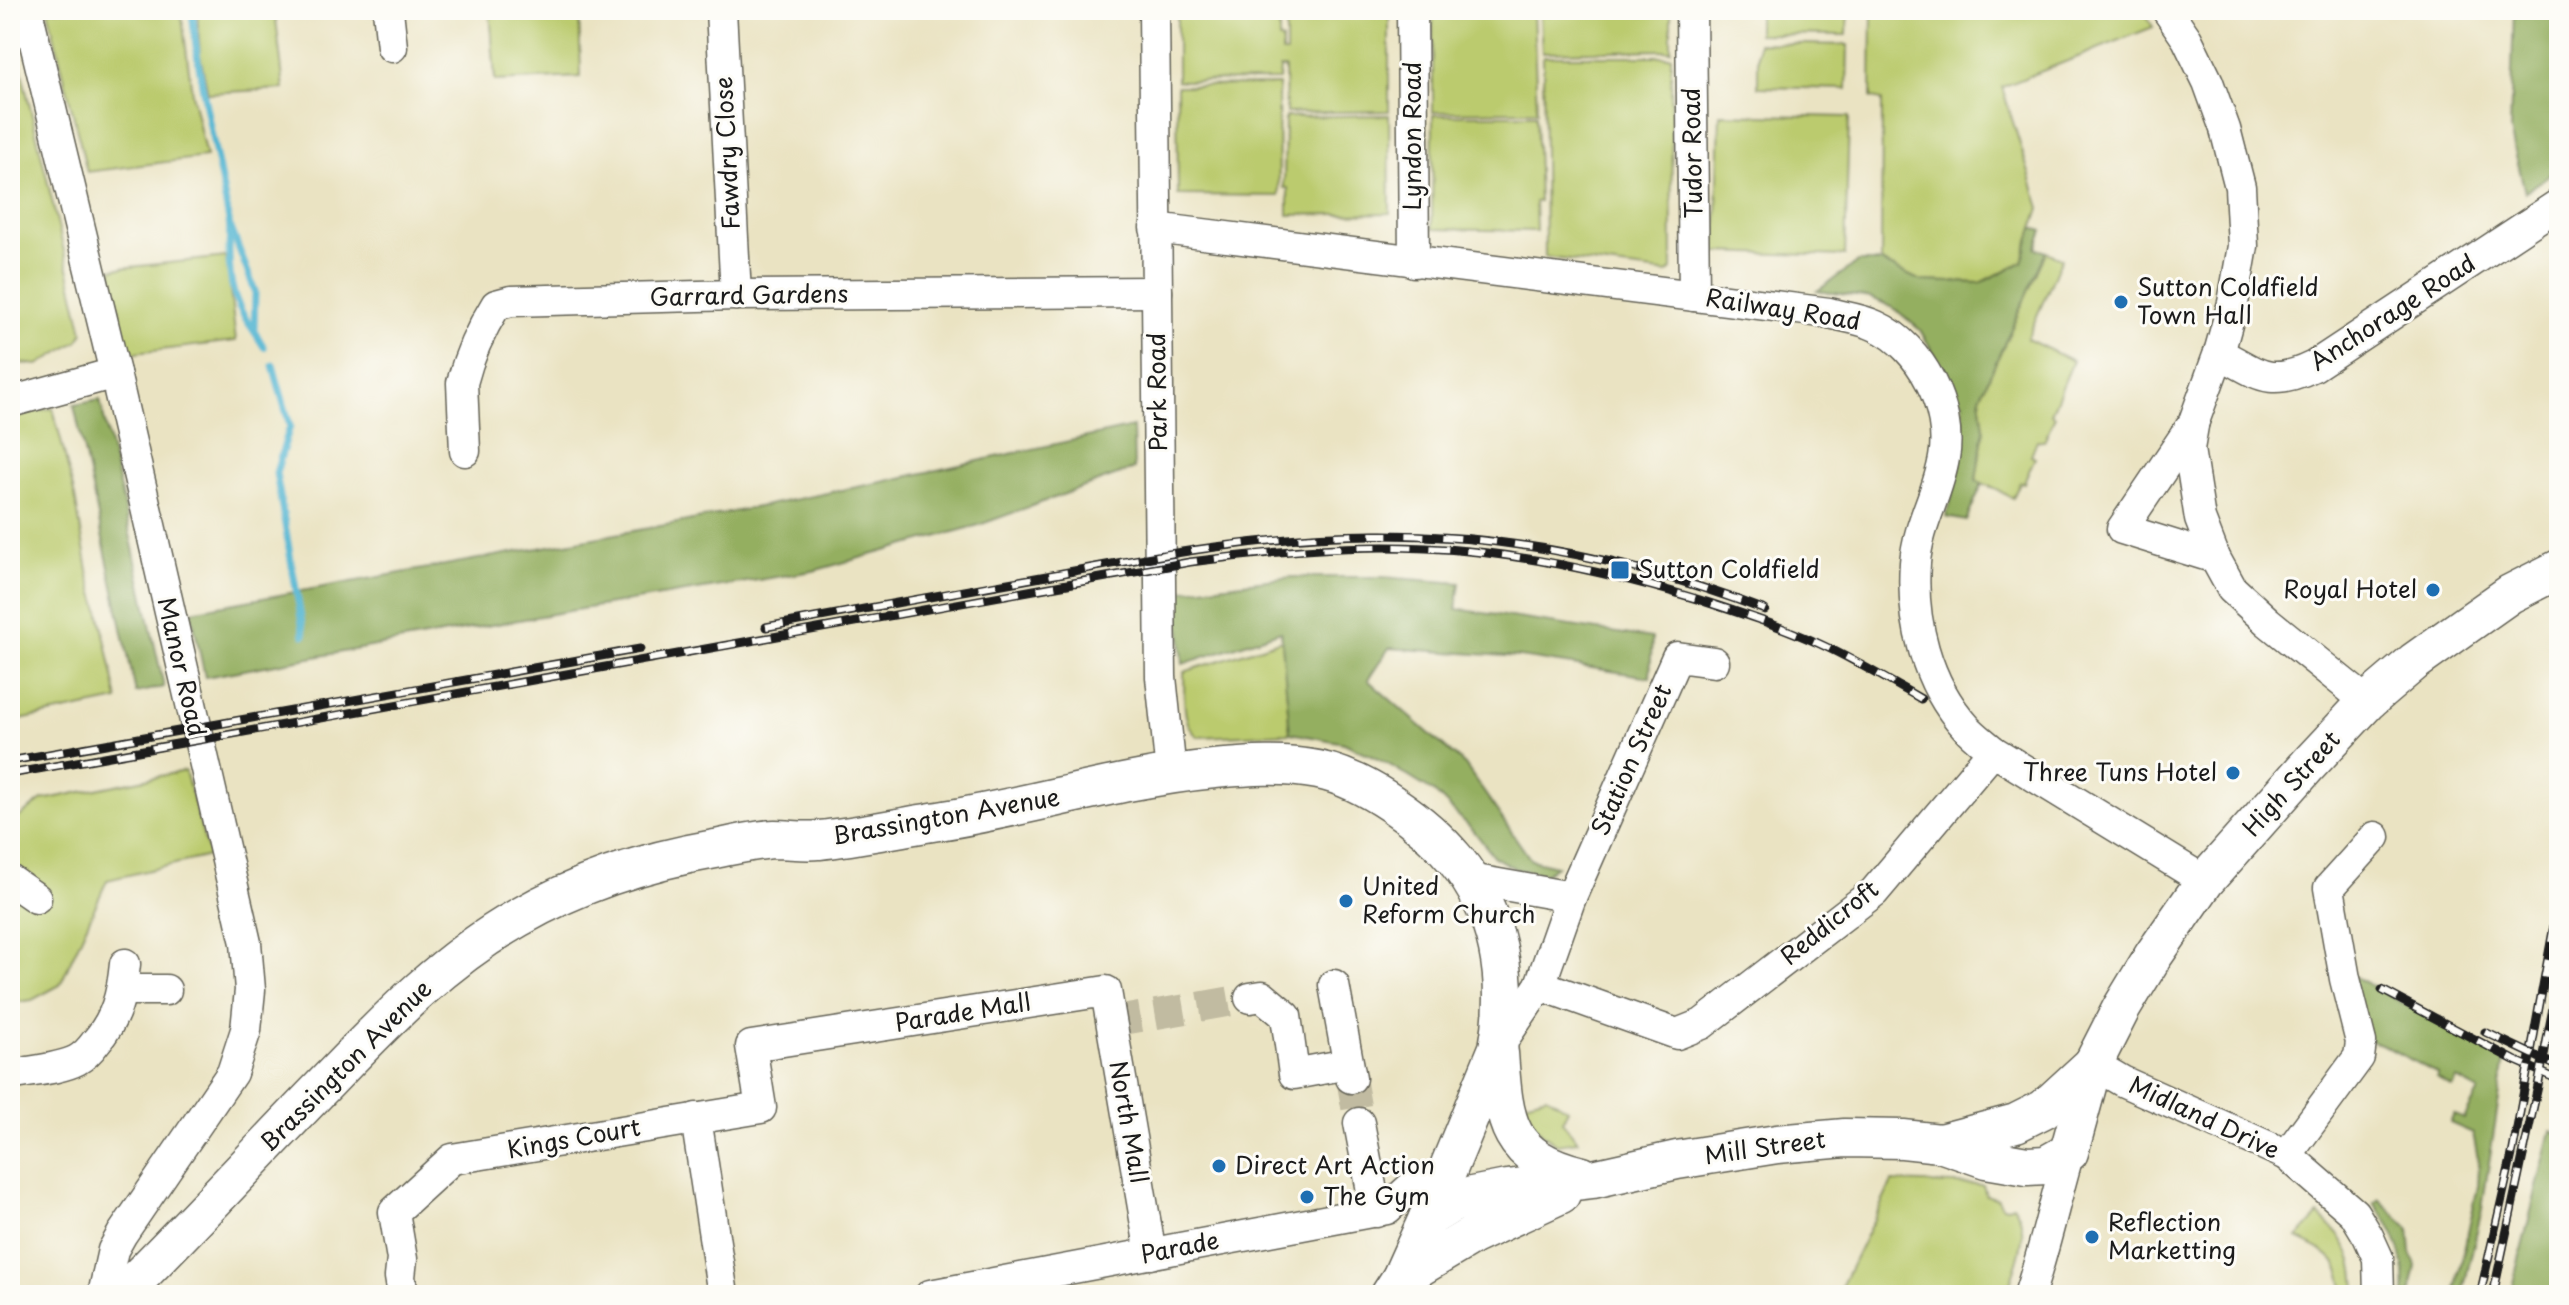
<svg xmlns="http://www.w3.org/2000/svg" width="2569" height="1305" font-family="'Playpen Sans',sans-serif">
	<style>
		.green { fill: #bbcb6e; stroke: #6c7445; stroke-width: 2 }
		.forest { fill: #94af61; stroke: #58663e; stroke-width: 2 }
		.lines { fill: none; stroke-linecap: round; stroke-linejoin: round }
		.stream { stroke: #53b5d1; stroke-width: 7 }
		.minor-tunnel { stroke: #c1bba1; stroke-width: 30; stroke-dasharray: 30 15; stroke-linecap: butt }
		.minor-casing { stroke: #646256; stroke-width: 33 }
		.major-casing { stroke: #646256; stroke-width: 41 }
		.minor { stroke: #fff; stroke-width: 30 }
		.major { stroke: #fff; stroke-width: 38 }
		.rail-casing { stroke: #1c1c1c; stroke-width: 9 }
		.rail { stroke: #fdfcf7; stroke-width: 6; stroke-dasharray: 18; stroke-linecap: butt }
		.poi-dot { fill: #1f6fb2; stroke: #fdfcf7; stroke-width: 3 }
		.labels { text-anchor: middle; stroke-width: 6; stroke-linejoin: round; paint-order: stroke }
		.street-label { font-size: 24px; fill: #1c1c1c; stroke: #fdfcf7 }
		.poi-label { font-size: 24px; fill: #1c1c1c; stroke: #fdfcf7; text-anchor: start }
	</style>
	<rect width="100%" height="100%" fill="#fdfcf7"/>
	<filter id="ink" filterUnits="userSpaceOnUse"><feTurbulence type="fractalNoise" baseFrequency=".0125" numOctaves="2"/><feDisplacementMap in="SourceGraphic" scale="16" xChannelSelector="R" yChannelSelector="G"/><feConvolveMatrix kernelMatrix="1 2 1 2 8 2 1 2 1" color-interpolation-filters="sRGB"/></filter>
	<filter id="wash" filterUnits="userSpaceOnUse"><feTurbulence type="fractalNoise" baseFrequency=".006" numOctaves="4" result="noise"/><feDisplacementMap in="SourceGraphic" scale="32" xChannelSelector="R" yChannelSelector="G"/><feGaussianBlur stdDeviation="1.8" result="paint"/><feColorMatrix in="noise" values="0 0 0 0 0 0 0 0 0 0 0 0 0 0 0 0 0 1.4 0 .05"/><feComposite in="paint" operator="in"/></filter>
	<g filter="url(#wash)">
		<rect width="100%" height="100%" fill="#eae3c2"/>
		<g class="green">
			<path d="M48 10H181L192 93 206 157 87 172Z"/>
			<path d="M197 10H275L284 89 208 93 200 55Z"/>
			<path d="M490 10H579L581 77 495 81Z"/>
			<path d="M1177 10H1279V39L1282 40V53H1286V10H1389V111L1286 113 1285 68H1280L1279 80 1177 81Z"/>
			<path d="M1433 10H1533L1537 111 1433 112Z"/>
			<path d="M1544 10H1671V50L1542 52 1540 15 1544 14Z"/>
			<path d="M1758 10H1848L1847 35 1758 34Z"/>
			<path d="M1872 10H2143L2153 27 2002 87 2040 208 2022 262 1981 283 1921 281 1881 262 1882 100 1871 98Z"/>
			<path d="M10 22 83 332 78 341 38 365 10 362Z"/>
			<path d="M1758 43 1848 45 1847 89 1758 87Z"/>
			<path d="M1543 56H1671L1672 269 1668 273 1545 257Z"/>
			<path d="M1278 85 1279 196 1178 195 1177 86Z"/>
			<path d="M1720 114 1849 117 1845 256 1716 252Z"/>
			<path d="M1389 115 1390 213 1288 215V188H1284L1285 117Z"/>
			<path d="M1433 115H1536L1539 201 1535 202 1536 231 1432 229Z"/>
			<path d="M2046 252 2062 258 2027 339 2073 361 2051 414 2055 416 2044 441 2037 440 2031 455 2035 457 2024 483 2020 482 2013 498 1976 480 1984 429 1980 397Z"/>
			<path d="M226 257 236 341 128 354 111 269Z"/>
			<path d="M53 408 75 497 89 576 99 610 118 700 10 722V423L23 414Z"/>
			<path d="M1282 640 1290 733 1199 737C1180 725 1185 693 1184 672Z"/>
			<path d="M185 771 209 856 107 880 60 985 32 1000 10 1003V824L42 800Z"/>
			<path d="M1547 1096 1568 1109 1562 1121 1578 1141 1557 1144C1539 1133 1529 1123 1524 1102Z"/>
			<path d="M1892 1182 1983 1185 1986 1195 1998 1199 2002 1206 2008 1207 2013 1205C2034 1231 2014 1268 2006 1295H1840L1839 1291Z"/>
			<path d="M2319 1215C2347 1240 2356 1257 2356 1295H2345C2341 1257 2329 1254 2297 1238Z"/>
		</g>
		<g class="forest">
			<path d="M2514 10H2559V168L2525 192 2510 131Z"/>
			<path d="M2033 228 2043 231 2036 248 2046 252 1980 397 1984 429 1976 480 1982 484 1966 521 1946 517 1958 476 1963 444V403L1920 330 1894 308 1872 298 1817 291 1858 262H1881L1921 281 1981 283 2022 262Z"/>
			<path d="M100 400 164 687 136 693 74 405Z"/>
			<path d="M1133 427 1134 469 979 525 813 571 563 612 205 677 191 611 677 523 882 482Z"/>
			<path d="M1292 577H1382L1460 583 1456 609 1652 638 1650 677 1520 657 1389 648 1368 680 1465 765 1531 860 1556 866 1545 874 1516 869 1494 857 1473 830 1435 793 1388 764 1344 743 1290 733 1281 631 1183 664 1178 591Z"/>
			<path d="M2344 971 2505 1059 2482 1209 2462 1295H2454L2478 1186 2479 1165 2473 1133 2450 1123 2454 1114 2464 1119 2479 1091 2457 1079 2453 1087 2436 1078 2438 1074 2381 1044 2364 1039Z"/>
			<path d="M2551 1131 2559 1134V1295H2510Z"/>
			<path d="M2379 1199 2409 1228 2411 1252 2416 1266 2410 1295H2404C2407 1259 2396 1231 2374 1203Z"/>
		</g>
		<g class="lines">
			<g class="stream">
				<path d="M192 10C198 81 216 150 229 221 231 231 229 241 229 251 229 285 234 304 254 331"/>
				<path d="M231 228 255 291 254 331 264 347"/>
				<path d="M273 365 290 426 276 473 304 635"/>
			</g>
		</g>
	</g>
	<g filter="url(#ink)">
		<g class="lines">
			<g class="minor-tunnel">
				<path d="M1111 1022 1250 998"/>
				<path d="M1351 1078 1359 1123"/>
			</g>
			<defs>
				<g id="minor">
					<path d="M27 10 115 373 246 943 250 990 246 1030 232 1073 122 1234 113 1250 103 1295"/>
					<path d="M388 10 392 47"/>
					<path d="M721 10 736 295"/>
					<path d="M1154 10 1161 677 1171 773"/>
					<path d="M1412 10 1414 262"/>
					<path d="M1691 10 1694 296"/>
					<path d="M2167 10 2187 39 2208 82 2225 129 2240 187 2243 246 2233 303 2219 353 2193 424 2122 529 2215 558"/>
					<path d="M1155 228 1829 313C1844 317 1862 319 1876 326 1921 346 1953 409 1944 458 1938 495 1918 524 1915 563 1911 620 1926 683 1966 727 1974 736 1984 743 1993 751L2205 881"/>
					<path d="M2219 353C2259 374 2269 388 2314 366L2559 204"/>
					<path d="M10 402 115 373"/>
					<path d="M2193 426 2189 449 2200 519 2215 558 2232 589 2268 622 2367 702"/>
					<path d="M465 451 462 383C469 355 481 329 496 305L511 301 736 295 1157 292"/>
					<path d="M1470 879 1571 897"/>
					<path d="M10 880 36 898"/>
					<path d="M1334 985 1351 1078"/>
					<path d="M1540 985 1677 1034 1702 1024 1874 892 1993 751"/>
					<path d="M123 990H166"/>
					<path d="M1250 998 1262 996 1286 1016 1294 1074 1348 1064"/>
					<path d="M1499 1046 1540 985 1571 897 1677 657 1714 662"/>
					<path d="M2093 1064 2122 1081 2287 1155 2354 1213 2368 1236 2378 1258 2379 1295"/>
					<path d="M10 1075C29 1071 60 1069 77 1060 84 1056 90 1050 95 1043 116 1019 122 995 125 964"/>
					<path d="M696 1118 723 1295"/>
					<path d="M1359 1123 1376 1212"/>
					<path d="M2287 1155 2359 1057 2361 1042 2345 979 2329 888 2375 837"/>
					<path d="M403 1295 400 1277 402 1259 394 1212 452 1159 761 1108 751 1046 1106 991 1151 1254"/>
					<path d="M930 1295 1387 1209 1420 1179"/>
					<path d="M2029 1295C2045 1248 2055 1200 2069 1152"/>
				</g>
				<g id="major">
					<path d="M1499 1053C1504 1123 1506 1157 1582 1176"/>
					<path d="M1940 1143 2016 1123 2044 1109 2093 1064"/>
					<path d="M1428 1218 1451 1204 1472 1196 1507 1189 1593 1179 1677 1160 1777 1144 1845 1138 1903 1139 1940 1143 1986 1159 2027 1166 2046 1165 2069 1152 2093 1064 2121 1009 2153 956 2205 881 2308 765 2367 702 2414 662 2466 625 2510 594 2559 569"/>
					<path d="M1401 1278 1473 1235 1561 1194"/>
					<path d="M121 1295C189 1228 254 1157 321 1088 383 1024 439 963 518 918 580 882 645 861 715 849 735 845 755 840 775 839 790 839 804 842 819 840 859 836 899 827 939 821 1032 806 1121 778 1214 769 1248 766 1284 763 1318 770 1365 779 1425 823 1455 859 1499 912 1511 981 1498 1048L1428 1218 1401 1278 1390 1295"/>
				</g>
			</defs>
			<use href="#minor" class="minor-casing"/>
			<use href="#major" class="major-casing"/>
			<use href="#minor" class="minor"/>
			<use href="#major" class="major"/>
			<defs>
				<g id="rail">
					<path d="M766 627C863 609 961 591 1058 574 1163 554 1268 535 1375 535 1508 534 1641 562 1765 610"/>
					<path d="M10 761 640 649"/>
					<path d="M10 774 1190 562C1268 552 1348 544 1426 548 1519 552 1612 573 1700 600 1740 613 1781 626 1820 644 1855 660 1888 680 1921 699"/>
					<path d="M2382 990 2514 1060 2559 1080"/>
					<path d="M2485 1032 2559 1067"/>
					<path d="M2480 1295 2513 1150 2559 898"/>
					<path d="M2493 1295 2538 1086 2559 977"/>
				</g>
			</defs>
			<use href="#rail" class="rail-casing"/>
			<use href="#rail" class="rail"/>
		</g>
	</g>
	<g class="poi-dot">
		<circle cx="2121" cy="302" r="8"/>
		<rect x="1610" y="560" width="20" height="20" rx="4"/>
		<circle cx="2433" cy="590" r="8"/>
		<circle cx="2233" cy="773" r="8"/>
		<circle cx="1346" cy="901" r="8"/>
		<circle cx="1219" cy="1166" r="8"/>
		<circle cx="1307" cy="1197" r="8"/>
		<circle cx="2092" cy="1237" r="8"/>
	</g>
	<g class="labels">
		<g class="street-label">
			<text transform="translate(1413 136) rotate(-90)" y="8">Lyndon Road</text>
			<text transform="translate(728 153) rotate(-93)" y="8">Fawdry Close</text>
			<text transform="translate(1693 153) rotate(-91)" y="8">Tudor Road</text>
			<text transform="translate(749 296) rotate(-1)" y="8">Garrard Gardens</text>
			<text transform="translate(1783 310) rotate(9)" y="8">Railway Road</text>
			<text transform="translate(2393 313) rotate(-33)" y="8">Anchorage Road</text>
			<text transform="translate(1158 392) rotate(-91)" y="8">Park Road</text>
			<text transform="translate(181 667) rotate(77)" y="8">Manor Road</text>
			<text transform="translate(1632 760) rotate(-66)" y="8">Station Street</text>
			<text transform="translate(2292 784) rotate(-48)" y="8">High Street</text>
			<text transform="translate(946 817) rotate(-10)" y="8">Brassington Avenue</text>
			<text transform="translate(1830 923) rotate(-39)" y="8">Reddicroft</text>
			<text transform="translate(963 1013) rotate(-9)" y="8">Parade Mall</text>
			<text transform="translate(346 1066) rotate(-45)" y="8">Brassington Avenue</text>
			<text transform="translate(2204 1118) rotate(25)" y="8">Midland Drive</text>
			<text transform="translate(1128 1122) rotate(80)" y="8">North Mall</text>
			<text transform="translate(574 1139) rotate(-10)" y="8">Kings Court</text>
			<text transform="translate(1765 1148) rotate(-8)" y="8">Mill Street</text>
			<text transform="translate(1180 1248) rotate(-11)" y="8">Parade</text>
		</g>
		<g class="poi-label">
			<text x="2137" y="296">Sutton Coldfield<tspan x="2137" dy="28">Town Hall</tspan></text>
			<text x="1638" y="578">Sutton Coldfield</text>
			<text x="2417" y="598" text-anchor="end">Royal Hotel</text>
			<text x="2217" y="781" text-anchor="end">Three Tuns Hotel</text>
			<text x="1362" y="895">United<tspan x="1362" dy="28">Reform Church</tspan></text>
			<text x="1235" y="1174">Direct Art Action</text>
			<text x="1323" y="1205">The Gym</text>
			<text x="2108" y="1231">Reflection<tspan x="2108" dy="28">Marketting</tspan></text>
		</g>
	</g>
	<rect width="2569" height="1305" fill="none" stroke="#fdfcf7" stroke-width="40"/>
</svg>
